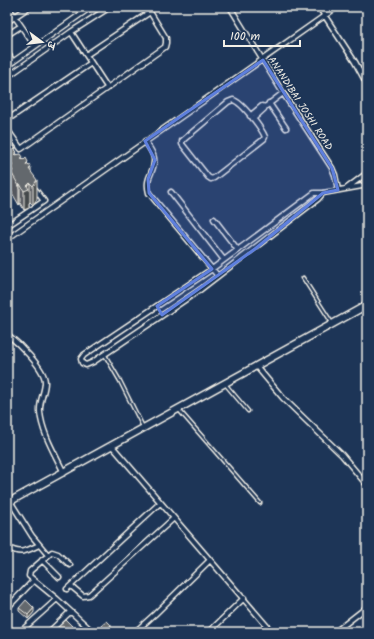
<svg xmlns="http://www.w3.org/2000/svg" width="374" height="639" viewBox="0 0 374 639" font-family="Kalam,'Playpen Sans Deva',sans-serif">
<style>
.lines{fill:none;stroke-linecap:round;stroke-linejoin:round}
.lane-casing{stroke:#f4f1e8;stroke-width:5}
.street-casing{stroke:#f4f1e8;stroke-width:7}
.secondary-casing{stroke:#f4f1e8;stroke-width:9}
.lane{stroke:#1d3557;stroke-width:2}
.street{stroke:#1d3557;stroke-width:4}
.secondary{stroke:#1d3557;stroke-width:6}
.wall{fill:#55595e;stroke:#f4f1e8}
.shaded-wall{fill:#45484c;stroke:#f4f1e8}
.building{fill:#63676d;stroke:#f4f1e8}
.marked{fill:#5e7fdd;fill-opacity:0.2;stroke:#5e7fdd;stroke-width:3;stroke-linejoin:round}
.labels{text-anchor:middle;stroke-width:3;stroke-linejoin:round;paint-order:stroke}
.street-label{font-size:10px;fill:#f4f1e8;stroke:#1d3557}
</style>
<rect width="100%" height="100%" fill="#1d3557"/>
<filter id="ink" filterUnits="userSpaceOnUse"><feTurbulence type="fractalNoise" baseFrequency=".025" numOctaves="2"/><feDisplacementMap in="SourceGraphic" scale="8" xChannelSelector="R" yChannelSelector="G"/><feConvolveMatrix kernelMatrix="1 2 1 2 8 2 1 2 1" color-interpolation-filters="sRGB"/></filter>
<g filter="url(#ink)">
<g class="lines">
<defs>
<path id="lane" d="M303 278 332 323
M105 355 120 381 143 427
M226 385 248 411
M179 410 260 503"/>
<path id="street" d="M8 7 35 46
M230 7 283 93 332 168 335 175 338 190
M319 7 355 62 367 84
M7 22 29 7
M71 32 107 87
M7 35 21 26
M7 52 13 62
M86 55 150 12
M7 66 91 7
M7 77 71 32 110 7
M233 100C242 102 262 129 265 137L264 139 214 178 211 179 208 177 182 144V141L228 102Z
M269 103 286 128
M250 116 262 106 265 107
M253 119 264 109 265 107 283 93
M7 120 91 63
M7 129 21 149 165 47 166 43V38L147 7
M145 141C148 146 153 152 154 158 156 172 144 176 149 193L218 276
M347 188 367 173
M171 192 224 260
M323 193 318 199 201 289 93 362 86 365 82 363 81 359 84 355 212 269 314 193H323L362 186 367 183
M214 219 238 250
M7 226 44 201 35 189
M7 239 337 7
M7 334C17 342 45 368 45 382 45 392 39 401 40 412 42 433 55 454 64 473
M257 367 283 398 342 455 367 485
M112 446 272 632
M10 501 32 536 48 555
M7 547C21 555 26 551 39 545
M42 560 59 577
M70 565 58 554 52 552 30 571 29 576 57 599 93 632
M71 586 83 596 89 595 174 518
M67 589 160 503
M7 608 33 581
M20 632 57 599
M49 632 70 612
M135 632 155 614 210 560
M209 632 244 598
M335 632 367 607"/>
<path id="secondary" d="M7 503 367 305"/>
</defs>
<!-- lane casing -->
<use href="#lane" class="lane-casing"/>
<!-- street casing -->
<use href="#street" class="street-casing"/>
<!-- secondary casing -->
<use href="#secondary" class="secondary-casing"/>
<!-- lane -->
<use href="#lane" class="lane"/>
<!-- street -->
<use href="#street" class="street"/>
<!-- secondary -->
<use href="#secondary" class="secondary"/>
</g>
<!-- wall -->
<path class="wall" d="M10 140 16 151 17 155 23 159 28 164 31 172 37 199 33 205 30 202 29 203V208L24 210 20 203 19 205 11 191 10 180 9 179 7 180Z
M19 608 34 612 28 619 19 611Z
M101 626 111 629 108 632H104L101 630Z"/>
<!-- shaded-wall -->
<path class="shaded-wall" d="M9 160V179L7 180V161Z
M31 168V184L30 183V202L29 203V208L24 210V191L29 169Z
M37 180V199L33 205V186Z
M20 184V203L19 205V186Z
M10 576V580L7 582V579Z
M34 608V612L28 619V615Z
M111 625V629L108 632H106V630Z
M72 626V631L71 632H65Z"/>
<!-- building -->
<path class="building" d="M7 133 8 134H9L10 137 8 139V140L12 139 14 144 11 145 12 147 14 146 16 149H14L17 152 14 154 15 155 21 154 23 157 21 158 22 160 23 159 24 160 26 158 28 162 26 164 27 166 29 164 31 168 29 169 37 180 33 186 30 183 27 186 29 189 24 191 20 184 19 186 11 172 13 171 10 167 13 165 9 160 7 161Z
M7 574 10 576 7 579Z
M26 600 34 608 28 615 19 608Z
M66 620 72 626 65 632H57L55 630Z
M107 621 111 625 106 630 101 626Z
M152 628 155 632H149L148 631Z"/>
</g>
<!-- marked area -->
<path class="marked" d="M263 60 332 168 338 190 323 193 255 249 162 315 157 306 212 269 149 193 148 179 155 160 145 141Z"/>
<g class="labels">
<!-- street labels -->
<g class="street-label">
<text transform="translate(301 103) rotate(57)" y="4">ANANDIBAI JOSHI ROAD</text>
</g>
</g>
<!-- margin -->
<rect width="374" height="639" fill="none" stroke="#1d3557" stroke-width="24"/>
<rect x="12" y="12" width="350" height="615" fill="none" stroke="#f4f1e8" stroke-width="1.5" filter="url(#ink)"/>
<!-- north arrow -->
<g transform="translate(42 42) rotate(105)" stroke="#1d3557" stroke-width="3" paint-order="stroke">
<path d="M0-3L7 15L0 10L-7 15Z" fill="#f4f1e8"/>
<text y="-6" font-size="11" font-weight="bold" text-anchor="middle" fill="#f4f1e8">उ</text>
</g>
<!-- scale -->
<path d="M224 40v6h76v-6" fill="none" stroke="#f4f1e8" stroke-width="2"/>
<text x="230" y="40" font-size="12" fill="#f4f1e8" stroke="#1d3557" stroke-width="3" paint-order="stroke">100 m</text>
</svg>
